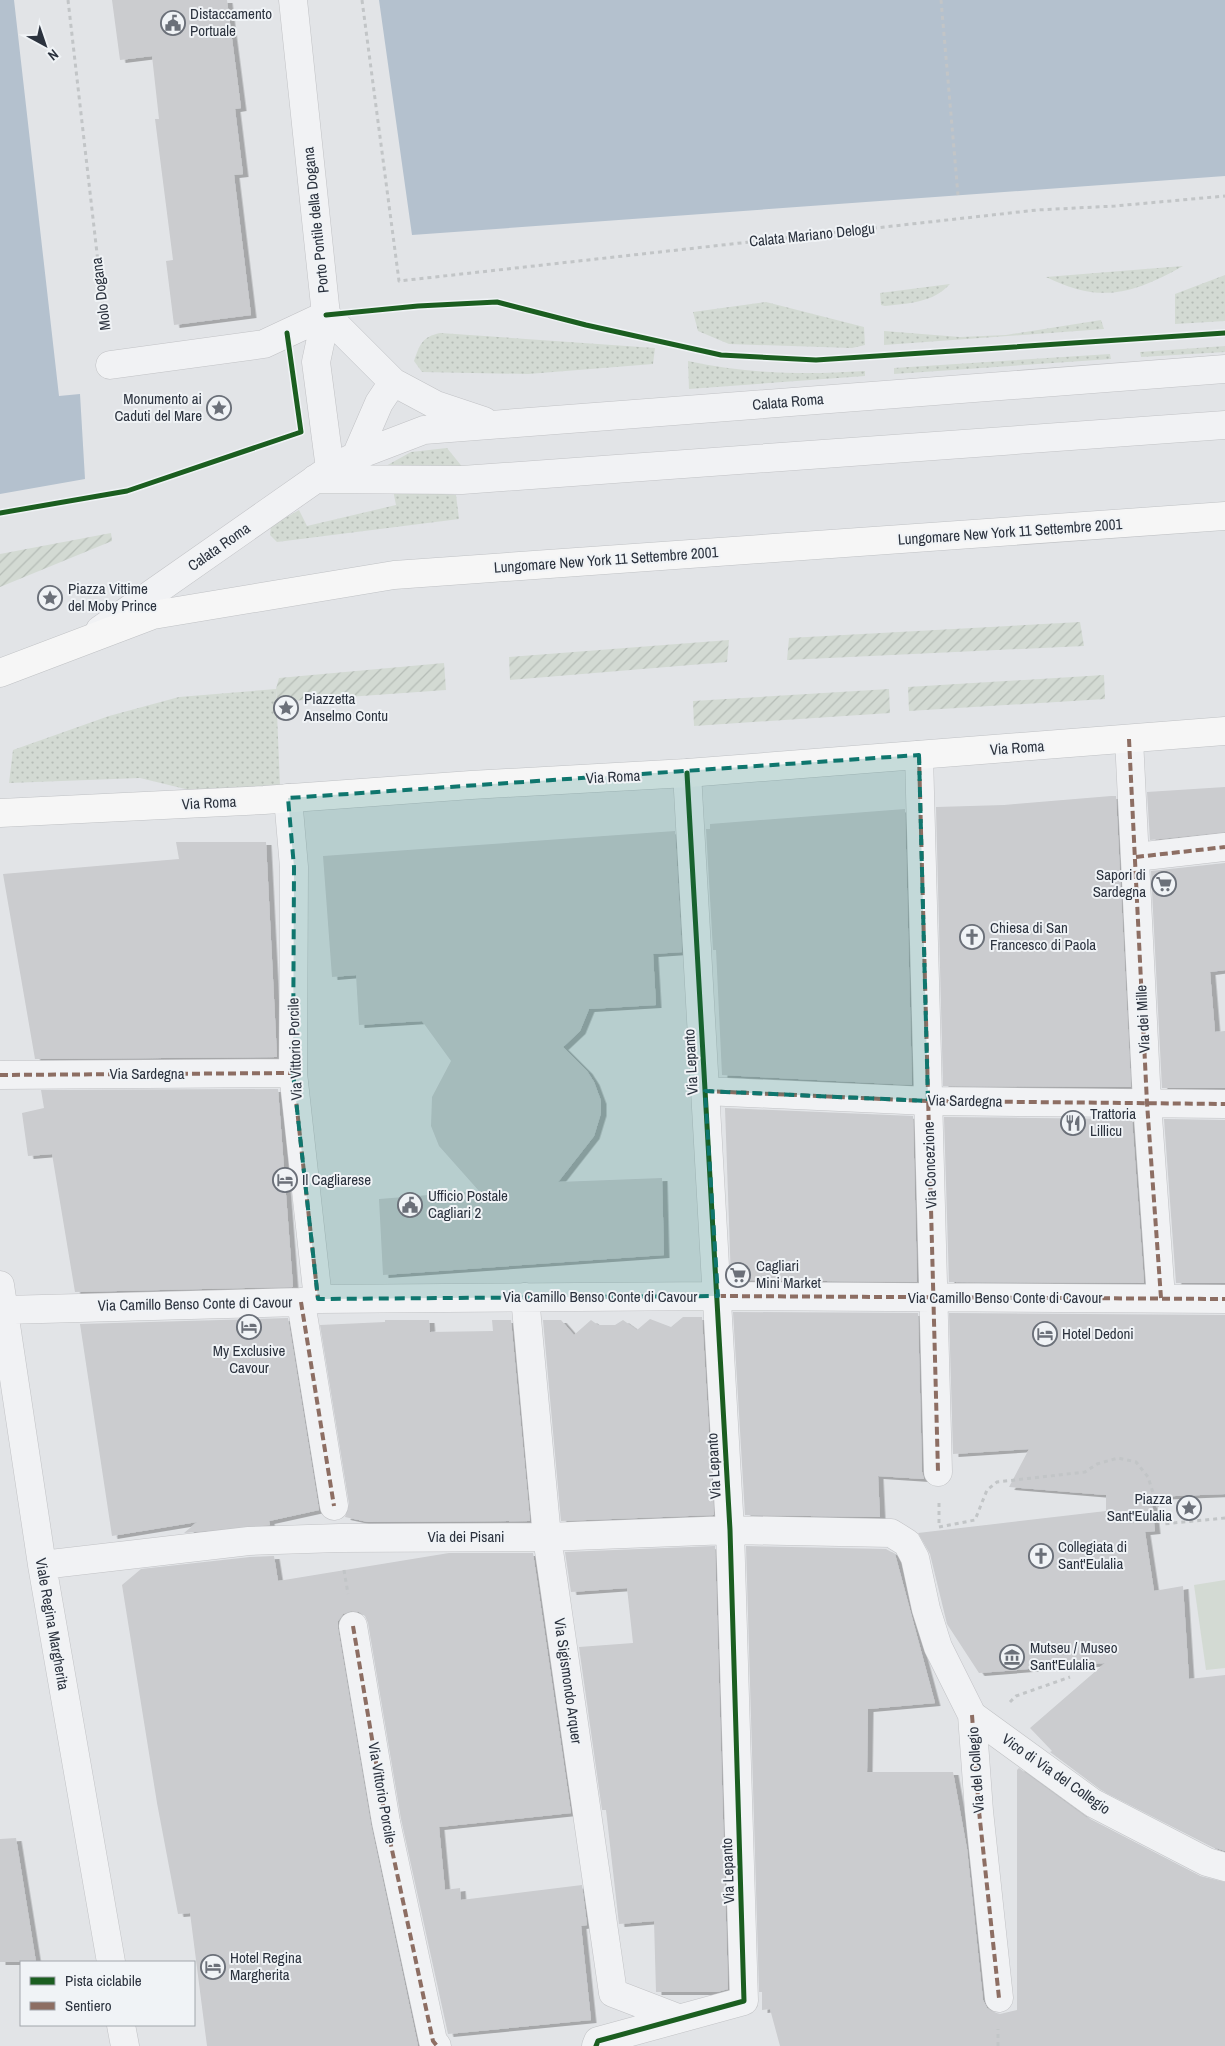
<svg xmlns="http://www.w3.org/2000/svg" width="1225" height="2046" viewBox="0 0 1225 2046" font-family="'Archivo Narrow',sans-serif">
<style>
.grass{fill:url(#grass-dots)}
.garden{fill:url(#garden-furrows)}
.pitch{fill:#d3dad3}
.water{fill:#b4c1ce}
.building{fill:#cbcccf;filter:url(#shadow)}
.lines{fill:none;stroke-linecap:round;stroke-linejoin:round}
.minor-casing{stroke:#c1c2c5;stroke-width:29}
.major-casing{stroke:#bfc1c4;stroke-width:29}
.path{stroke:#c2c5c7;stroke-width:3;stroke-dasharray:4 4;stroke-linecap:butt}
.minor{stroke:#f1f2f4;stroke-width:28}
.major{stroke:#f6f6f6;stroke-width:28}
.quiet{stroke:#8d6e63;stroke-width:4;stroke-dasharray:8 4;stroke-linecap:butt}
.cycleway-casing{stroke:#f0f3f6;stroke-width:8}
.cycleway{stroke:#1b5e20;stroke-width:5}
.marked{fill:#0f766e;fill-opacity:0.2;stroke:#0f766e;stroke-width:4;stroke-dasharray:10 6;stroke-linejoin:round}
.labels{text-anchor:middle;stroke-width:4;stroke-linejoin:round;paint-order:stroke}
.poi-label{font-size:15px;fill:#2b323e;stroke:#f0f3f6;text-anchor:start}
.street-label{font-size:15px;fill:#2b323e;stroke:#f0f3f6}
</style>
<defs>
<pattern id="grass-dots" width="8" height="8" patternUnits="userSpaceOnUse" patternTransform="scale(1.25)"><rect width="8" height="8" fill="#d3dad3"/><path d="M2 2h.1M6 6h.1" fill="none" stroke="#b5bcb6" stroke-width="1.8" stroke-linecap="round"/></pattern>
<pattern id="garden-furrows" width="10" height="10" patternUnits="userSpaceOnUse" patternTransform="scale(1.25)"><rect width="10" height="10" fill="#d3dad3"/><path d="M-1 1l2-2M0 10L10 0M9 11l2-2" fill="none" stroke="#b5bcb6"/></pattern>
<filter id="shadow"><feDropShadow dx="5.5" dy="3" stdDeviation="0" flood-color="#0004"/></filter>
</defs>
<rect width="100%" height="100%" fill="#e2e4e7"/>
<!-- grass -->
<path class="grass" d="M1183 266C1133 294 1100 304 1046 277Z
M1225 275V321L1175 324V294Z
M950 284C933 303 909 303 885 306L881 305 880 293Z
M766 302 864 327 865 345 852 348 729 344 698 331 693 312Z
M1101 320 1104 329 884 345V331L960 337 1006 335Z
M440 333 455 334 655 348 653 364 528 374 422 372 414 361C420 344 422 337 440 333Z
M1225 346V352L1141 357 1140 352Z
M1110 354 1111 359 894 374V368Z
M688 361C746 374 806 375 865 371V376L689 389Z
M447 448 464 469 384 467 411 452Z
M393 490 456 495 459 519 277 542 270 535 271 526 299 510 307 526 396 505Z
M276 689 280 786 206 794 140 778 9 783 13 750 109 716 179 697Z"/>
<!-- garden -->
<path class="garden" d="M111 533 112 541 0 587V554Z
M1080 622 1084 646 787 660 789 638Z
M729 640 727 662 510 680 509 657Z
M444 663 446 690 277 702 276 689 279 678Z
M1104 675 1105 699 909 711 908 687Z
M889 689 890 713 694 726 693 701Z"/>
<!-- pitch -->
<path class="pitch" d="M1225 1580V1668L1206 1670 1194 1585Z"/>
<!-- water -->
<path class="water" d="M0 0H14L59 396 80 394 85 479 0 494Z
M379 0H1225V176L412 235Z"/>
<!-- building -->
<path class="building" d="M112 0H227L241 108 235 109 243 174 234 175 251 315 174 325 166 261 173 260 155 119H159L152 56 120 60Z
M1225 787V832L1150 840 1147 792Z
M1111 796H1116L1131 1087 943 1086 936 807 1004 805Z
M905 809 912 1085 722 1075 716 950H713L706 829H710V824Z
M675 831 682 952 653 954 656 1005 589 1009 580 1031 563 1047 587 1071 594 1082 601 1101V1113L594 1136 558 1182 662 1178 664 1255 383 1275 379 1199 479 1191 439 1146 431 1126 432 1097 451 1061 422 1021 359 1025 356 975 332 977 323 856Z
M176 842H266L277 1057 35 1059 3 874 179 859Z
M1225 863V970L1210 972 1215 1032 1225 1031V1088H1162L1151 871Z
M278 1089 293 1287 75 1292 52 1154 28 1156 22 1113 44 1108 41 1090Z
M725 1108 913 1116 917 1282 731 1280Z
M944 1117 1132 1119 1144 1283 949 1282Z
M1164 1119 1225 1120V1283H1176Z
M733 1312 918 1313 922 1472 924 1479 878 1476 880 1517 745 1515Z
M949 1313 1225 1315V1494L1151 1497 1155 1531 1145 1532 1154 1591 1183 1586 1189 1679 1225 1675V1851L1213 1847 1101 1790 1050 1752 1052 1751 1030 1728 1105 1663 979 1673 947 1624 930 1554 918 1533 1106 1511V1495L1009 1487 1029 1449 953 1454Z
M683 1317H702L714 1515 561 1521 543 1320H561L574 1335 591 1320 598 1325H615L623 1320 637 1330 650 1319 671 1327Z
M288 1318 319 1510 269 1521 270 1525 184 1533 197 1522 112 1536 80 1324Z
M385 1320H429L430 1332 493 1331 492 1320H511L530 1521 368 1522 345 1517 349 1504 320 1325 385 1322Z
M715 1546 728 1989 717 1992H656L654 1921 619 1924 606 1810H602L579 1647 633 1643 627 1588 571 1592 565 1552Z
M746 1546 886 1549 895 1554 935 1703 868 1709 867 1772H953L967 1849 983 2000 987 2008 993 2012 1000 2014 1017 2010V1770L1019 1768 1086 1817 1200 1876 1225 1882V2046H780L770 2009 762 2010V1992H759Z
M449 1553H533L571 1813 439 1827 445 1890 460 1888 461 1900 582 1885 587 1925 581 1926 591 2020 448 2034 401 1819 368 1623 365 1616 359 1612 351 1611 343 1614 338 1621V1629L371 1825 418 2046H207L190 1913 178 1914 157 1803 122 1585 141 1569 250 1557 274 1556 278 1581Z
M16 1838 36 1962H0V1839Z"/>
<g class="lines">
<defs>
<path id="minor" d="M293 0 326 315 316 362 330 469
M326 315 393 382 436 405 484 421
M110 365 264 344 326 315
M356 456 379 403 393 382
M315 479 462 480 1225 425
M100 630 330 469 356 456 424 430 1225 369
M1129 739 1147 1103 1161 1298
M919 755 938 1472
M288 798 294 867 293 1073 318 1299
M1136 857 1225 847
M0 1075 293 1073
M705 1091 928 1101 1225 1104
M0 1285 42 1565 111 1962
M525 1297 547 1537 613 1993 678 2018
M301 1302 334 1506
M5 1310 301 1302 318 1299 718 1296 1225 1299
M42 1565 249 1541 339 1538 547 1537 730 1530 891 1533 907 1543 915 1558 926 1609 938 1647 972 1715 979 1811 999 1998
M353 1626 386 1822 433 2041 437 2046
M972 1715 1093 1803 1207 1862 1225 1867
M121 2025 125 2046
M596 2046 598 2041 744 2001 730 1530 687 773"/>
<path id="major" d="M0 673 153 615 394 575 1225 516
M0 813 264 800 471 785 687 773 1225 731"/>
</defs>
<!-- minor casing -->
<use href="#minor" class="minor-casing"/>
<!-- major casing -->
<use href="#major" class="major-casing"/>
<!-- path -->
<path class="path" d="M68 0 106 332
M362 0 399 281 1037 210 1115 206 1225 196
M941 0 958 195
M939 1503V1526
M939 1527 975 1520 987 1490 997 1482 1085 1472 1097 1464 1118 1458 1136 1462 1148 1477 1163 1524 1225 1518
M344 1570 348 1594
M1010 1702 1016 1696 1070 1677
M998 2046V2029"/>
<!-- minor -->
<use href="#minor" class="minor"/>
<!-- major -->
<use href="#major" class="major"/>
<!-- quiet -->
<path class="quiet" d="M1129 739 1147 1103 1161 1298
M919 755 938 1472
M1136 857 1225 847
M0 1075 293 1073 318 1299
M705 1091 928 1101 1225 1104
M718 1296 1225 1299
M301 1302 334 1506
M353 1626 386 1822 433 2041 437 2046
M972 1715 979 1811 999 1998"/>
<defs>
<path id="cycleway" d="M326 315 418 306 497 302 586 325 721 355 816 360 1225 333
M0 513 127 491 301 432 287 333
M596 2046 598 2041 744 2001 730 1530 687 773"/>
</defs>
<!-- cycleway casing -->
<use href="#cycleway" class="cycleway-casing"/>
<!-- cycleway -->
<use href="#cycleway" class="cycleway"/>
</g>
<!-- marked area -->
<path class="marked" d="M919 755 928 1101 705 1091 718 1296 318 1299 293 1073 294 867 288 798Z"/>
<!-- icons -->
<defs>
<symbol id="civic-ring" viewBox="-11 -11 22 22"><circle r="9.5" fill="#f0f3f6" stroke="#6b7079" stroke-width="1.5"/><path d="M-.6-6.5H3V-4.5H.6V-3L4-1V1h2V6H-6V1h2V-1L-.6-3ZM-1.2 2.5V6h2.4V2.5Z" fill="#6b7079"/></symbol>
<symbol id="sight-ring" viewBox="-11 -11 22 22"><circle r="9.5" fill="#f0f3f6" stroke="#6b7079" stroke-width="1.5"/><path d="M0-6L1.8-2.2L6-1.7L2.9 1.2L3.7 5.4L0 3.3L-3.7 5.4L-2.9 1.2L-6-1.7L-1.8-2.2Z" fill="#6b7079"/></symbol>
<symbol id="supermarket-ring" viewBox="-11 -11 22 22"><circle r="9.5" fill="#f0f3f6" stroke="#6b7079" stroke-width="1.5"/><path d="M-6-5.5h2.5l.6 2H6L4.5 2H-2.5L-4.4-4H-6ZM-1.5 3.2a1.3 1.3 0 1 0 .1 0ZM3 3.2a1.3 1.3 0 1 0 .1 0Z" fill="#6b7079"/></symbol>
<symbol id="church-ring" viewBox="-11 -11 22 22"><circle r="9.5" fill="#f0f3f6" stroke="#6b7079" stroke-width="1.5"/><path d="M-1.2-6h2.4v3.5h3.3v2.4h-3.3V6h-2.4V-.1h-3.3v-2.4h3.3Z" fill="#6b7079"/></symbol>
<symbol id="restaurant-ring" viewBox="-11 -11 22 22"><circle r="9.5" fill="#f0f3f6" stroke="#6b7079" stroke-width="1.5"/><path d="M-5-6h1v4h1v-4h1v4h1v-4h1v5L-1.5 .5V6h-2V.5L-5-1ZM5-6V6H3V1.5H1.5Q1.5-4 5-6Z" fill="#6b7079"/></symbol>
<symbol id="hotel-ring" viewBox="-11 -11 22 22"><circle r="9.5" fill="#f0f3f6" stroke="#6b7079" stroke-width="1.5"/><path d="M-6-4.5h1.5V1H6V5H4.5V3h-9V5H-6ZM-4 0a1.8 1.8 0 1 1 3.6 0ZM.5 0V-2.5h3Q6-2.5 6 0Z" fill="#6b7079"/></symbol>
<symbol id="museum-ring" viewBox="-11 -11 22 22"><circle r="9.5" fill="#f0f3f6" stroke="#6b7079" stroke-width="1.5"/><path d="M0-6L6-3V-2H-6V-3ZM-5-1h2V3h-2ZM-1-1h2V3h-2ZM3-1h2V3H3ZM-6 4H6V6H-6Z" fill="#6b7079"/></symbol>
</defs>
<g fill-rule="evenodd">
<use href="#civic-ring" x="159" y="9" width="28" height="28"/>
<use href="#sight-ring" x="205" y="394" width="28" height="28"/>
<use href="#sight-ring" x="36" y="584" width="28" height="28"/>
<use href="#sight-ring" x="272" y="694" width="28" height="28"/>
<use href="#supermarket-ring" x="1150" y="870" width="28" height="28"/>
<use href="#church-ring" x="958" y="923" width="28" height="28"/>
<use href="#restaurant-ring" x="1059" y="1109" width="28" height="28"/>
<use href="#hotel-ring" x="271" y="1166" width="28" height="28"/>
<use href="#civic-ring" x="396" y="1191" width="28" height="28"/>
<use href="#supermarket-ring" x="724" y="1261" width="28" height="28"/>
<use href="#hotel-ring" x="235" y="1313" width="28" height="28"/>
<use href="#hotel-ring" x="1031" y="1320" width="28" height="28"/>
<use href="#sight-ring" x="1175" y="1494" width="28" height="28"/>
<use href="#church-ring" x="1027" y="1542" width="28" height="28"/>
<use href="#museum-ring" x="998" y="1643" width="28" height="28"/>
<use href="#hotel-ring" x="199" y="1953" width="28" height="28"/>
</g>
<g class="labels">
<!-- poi labels -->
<g class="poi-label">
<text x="190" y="19">Distaccamento<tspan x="190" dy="17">Portuale</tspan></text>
<text x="202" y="404" text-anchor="end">Monumento ai<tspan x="202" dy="17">Caduti del Mare</tspan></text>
<text x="68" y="594">Piazza Vittime<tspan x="68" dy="17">del Moby Prince</tspan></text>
<text x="304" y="704">Piazzetta<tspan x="304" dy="17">Anselmo Contu</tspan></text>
<text x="1146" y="880" text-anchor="end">Sapori di<tspan x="1146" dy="17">Sardegna</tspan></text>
<text x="990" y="933">Chiesa di San<tspan x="990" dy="17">Francesco di Paola</tspan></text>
<text x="1090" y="1119">Trattoria<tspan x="1090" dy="17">Lillicu</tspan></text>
<text x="302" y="1185">Il Cagliarese</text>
<text x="428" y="1201">Ufficio Postale<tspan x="428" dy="17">Cagliari 2</tspan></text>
<text x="756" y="1271">Cagliari<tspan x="756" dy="17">Mini Market</tspan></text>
<text x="1062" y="1339">Hotel Dedoni</text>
<text x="249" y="1356" text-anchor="middle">My Exclusive<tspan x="249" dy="17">Cavour</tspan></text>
<text x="1172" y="1504" text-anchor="end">Piazza<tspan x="1172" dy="17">Sant'Eulalia</tspan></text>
<text x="1058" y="1552">Collegiata di<tspan x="1058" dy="17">Sant'Eulalia</tspan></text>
<text x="1030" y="1653">Mutseu / Museo<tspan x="1030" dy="17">Sant'Eulalia</tspan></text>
<text x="230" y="1963">Hotel Regina<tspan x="230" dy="17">Margherita</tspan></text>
</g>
<!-- street labels -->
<g class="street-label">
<text transform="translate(316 220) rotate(-96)" y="5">Porto Pontile della Dogana</text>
<text transform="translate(812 235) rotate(-6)" y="5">Calata Mariano Delogu</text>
<text transform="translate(101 294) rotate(-97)" y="5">Molo Dogana</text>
<text transform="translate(788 402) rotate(-5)" y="5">Calata Roma</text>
<text transform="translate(1010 532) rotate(-4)" y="5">Lungomare New York 11 Settembre 2001</text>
<text transform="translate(219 547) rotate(-35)" y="5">Calata Roma</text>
<text transform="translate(606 560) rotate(-4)" y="5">Lungomare New York 11 Settembre 2001</text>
<text transform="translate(1017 748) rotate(-4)" y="5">Via Roma</text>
<text transform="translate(613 777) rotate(-3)" y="5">Via Roma</text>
<text transform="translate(209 803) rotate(-3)" y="5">Via Roma</text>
<text transform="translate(1143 1019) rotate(-93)" y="5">Via dei Mille</text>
<text transform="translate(295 1049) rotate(-92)" y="5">Via Vittorio Porcile</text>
<text transform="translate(691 1062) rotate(-93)" y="5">Via Lepanto</text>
<text x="147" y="1079">Via Sardegna</text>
<text transform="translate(965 1101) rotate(1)" y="5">Via Sardegna</text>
<text transform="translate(930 1165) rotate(-92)" y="5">Via Concezione</text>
<text x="600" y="1302">Via Camillo Benso Conte di Cavour</text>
<text x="1005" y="1303">Via Camillo Benso Conte di Cavour</text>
<text transform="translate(195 1304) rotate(-1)" y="5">Via Camillo Benso Conte di Cavour</text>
<text transform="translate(714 1466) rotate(-93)" y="5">Via Lepanto</text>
<text x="466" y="1542">Via dei Pisani</text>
<text transform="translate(52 1624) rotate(80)" y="5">Viale Regina Margherita</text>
<text transform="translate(568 1681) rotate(82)" y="5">Via Sigismondo Arquer</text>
<text transform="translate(976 1770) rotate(-94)" y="5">Via del Collegio</text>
<text transform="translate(1056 1774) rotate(35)" y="5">Vico di Via del Collegio</text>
<text transform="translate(382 1793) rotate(80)" y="5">Via Vittorio Porcile</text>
<text transform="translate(728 1871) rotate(-92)" y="5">Via Lepanto</text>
</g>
</g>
<!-- legend -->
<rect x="20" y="1961" width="175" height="65" fill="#f0f3f6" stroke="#a1a6ac"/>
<rect x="30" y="1977" width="25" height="8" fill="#1b5e20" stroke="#a1a6ac"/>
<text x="65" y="1986" font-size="15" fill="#2b323e">Pista ciclabile</text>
<rect x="30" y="2002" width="25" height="8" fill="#8d6e63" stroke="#a1a6ac"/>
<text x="65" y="2011" font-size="15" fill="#2b323e">Sentiero</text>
<!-- north arrow -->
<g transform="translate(45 45) rotate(140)" stroke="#f0f3f6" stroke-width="4" paint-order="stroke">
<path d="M0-4L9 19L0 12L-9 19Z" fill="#2b323e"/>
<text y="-8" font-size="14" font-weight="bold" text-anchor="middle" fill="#2b323e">N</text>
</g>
</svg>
